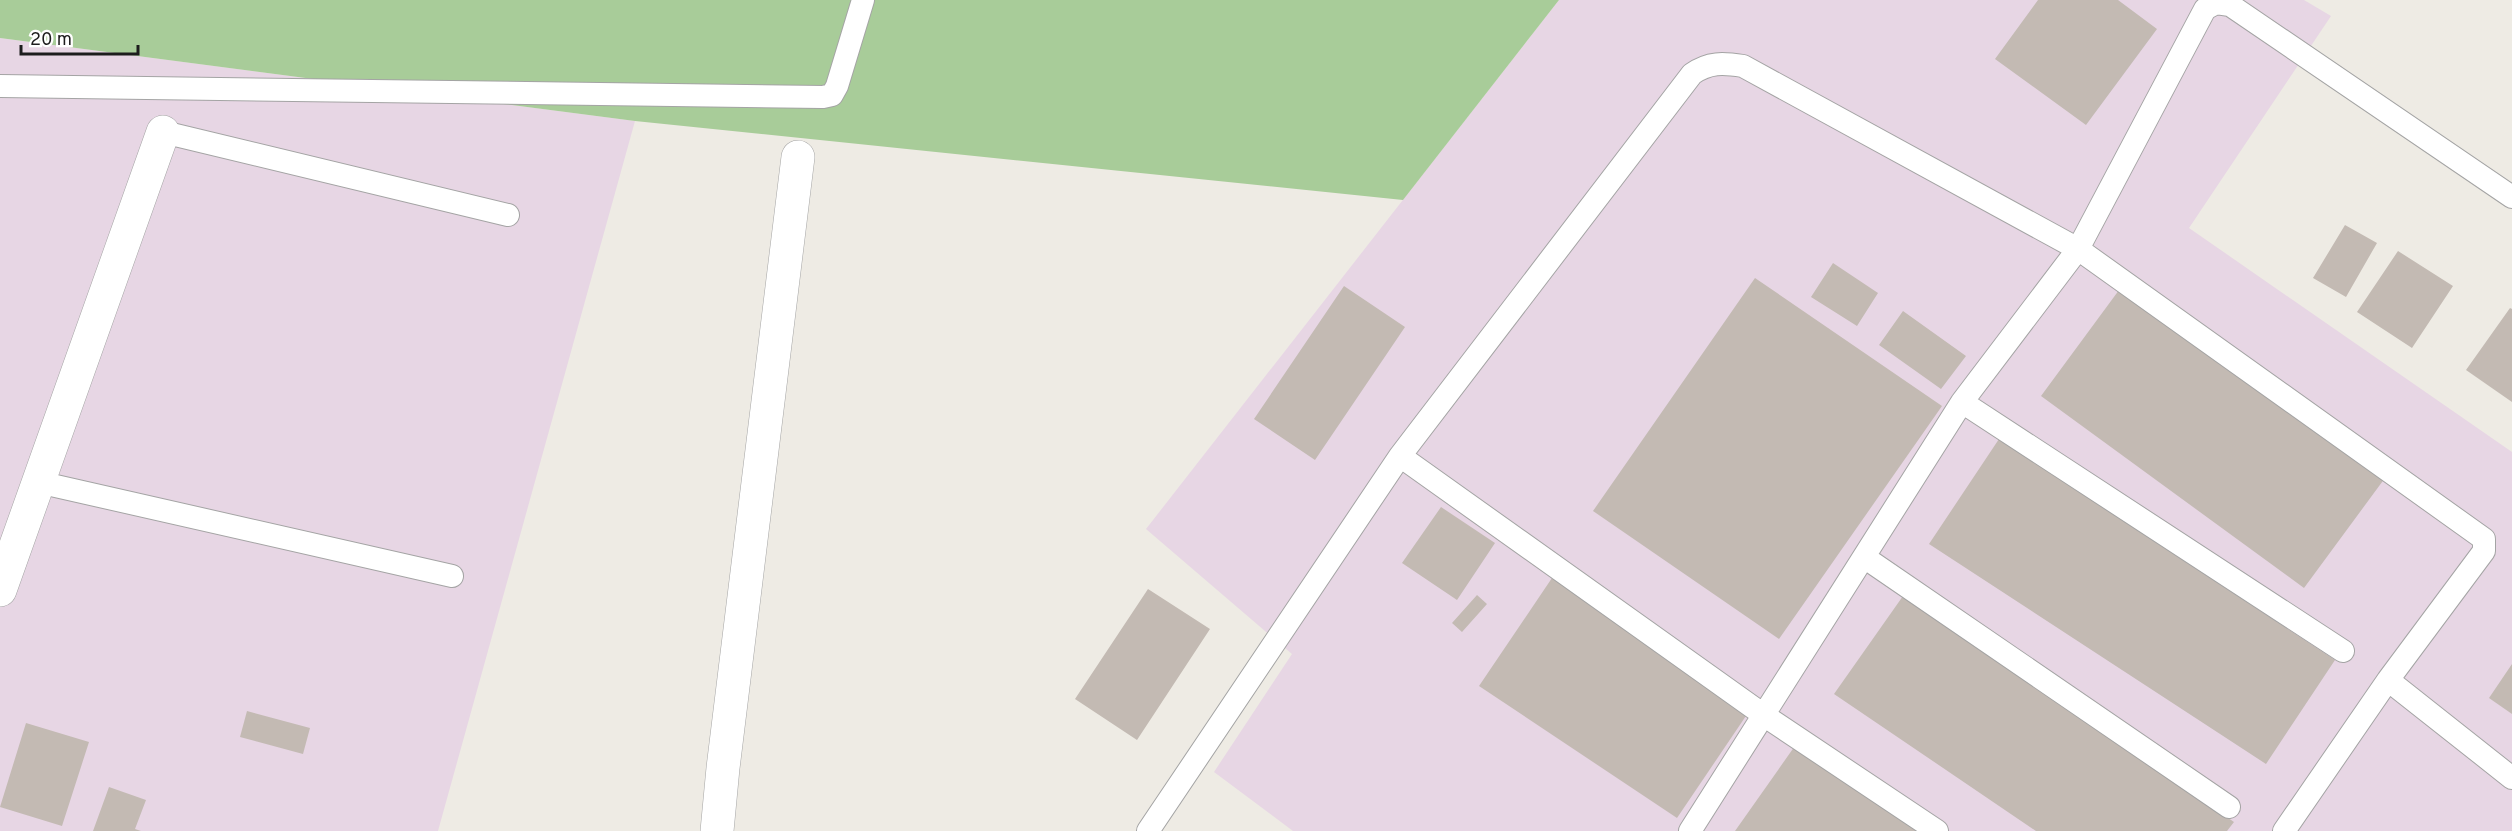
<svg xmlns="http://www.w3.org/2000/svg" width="2512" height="831" viewBox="0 0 2512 831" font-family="Overpass,sans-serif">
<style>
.industrial{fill:#e7d6e4}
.forest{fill:#a8cc99}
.building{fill:#c3bab3}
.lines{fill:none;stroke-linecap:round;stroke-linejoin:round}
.service-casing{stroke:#a4a4a4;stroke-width:24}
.minor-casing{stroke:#a4a4a4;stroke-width:34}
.service{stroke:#fff;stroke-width:22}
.minor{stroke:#fff;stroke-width:33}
</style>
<rect width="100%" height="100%" fill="#eeebe4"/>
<!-- industrial -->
<path class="industrial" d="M1559 0H2304L2331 16 2189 228 2512 452V831H1293L1214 772 1292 654 1146 529Z
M0 38 635 121 438 831H0Z"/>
<!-- forest -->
<path class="forest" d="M0 0H1559L1403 200 635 121 0 38Z"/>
<!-- building -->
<path class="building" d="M2038 0H2118L2157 29 2086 125 1995 59Z
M2345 225 2377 243 2346 297 2313 278Z
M2398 251 2453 286 2412 348 2357 312Z
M1833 263 1878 293 1857 326 1811 297Z
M1755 278 1942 406 1779 639 1593 511Z
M1344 286 1405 327 1315 460 1254 419Z
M2122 286 2385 478 2304 588 2041 396Z
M2510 308 2512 309V402L2466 370Z
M1903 311 1966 356 1941 389 1879 345Z
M1999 439 2335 660 2266 764 1929 544Z
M1441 507 1495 543 1457 600 1402 563Z
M1554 575 1752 707 1677 818 1479 686Z
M1148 589 1210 629 1137 740 1075 699Z
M1477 595 1487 604 1462 632 1452 623Z
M1903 596 2234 822 2227 831H2036L1834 694Z
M2512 664V714L2489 698Z
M247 711 310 728 303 754 240 737Z
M26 723 89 742 62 826 0 807Z
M1797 743 1924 831H1735Z
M109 787 146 800 135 829 141 831H93Z"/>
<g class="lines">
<defs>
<path id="service" d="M0 86 823 97 832 95 837 86 863 0
M163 132 508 215
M1962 402 2343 651
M1400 456 1765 716 1937 831
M38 482 452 576
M1864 557 2229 807
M2388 680 2512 778
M1148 831 1400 456 1692 74C1709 62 1723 63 1743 66L2078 249 2484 539V551L2388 680 2284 831
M1690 831 1962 402 2078 249 2205 9 2216 3 2230 5 2512 197"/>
<path id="minor" d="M0 590 163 132
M717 831 723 768 798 157"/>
</defs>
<!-- service casing -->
<use href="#service" class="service-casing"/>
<!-- minor casing -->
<use href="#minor" class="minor-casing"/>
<!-- service -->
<use href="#service" class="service"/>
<!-- minor -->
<use href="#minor" class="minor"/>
</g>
<!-- scale -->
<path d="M21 45v9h117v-9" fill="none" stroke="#1d1d1d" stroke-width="3"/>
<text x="30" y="45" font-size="18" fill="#1d1d1d" stroke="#ffffff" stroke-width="4.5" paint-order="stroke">20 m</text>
</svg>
